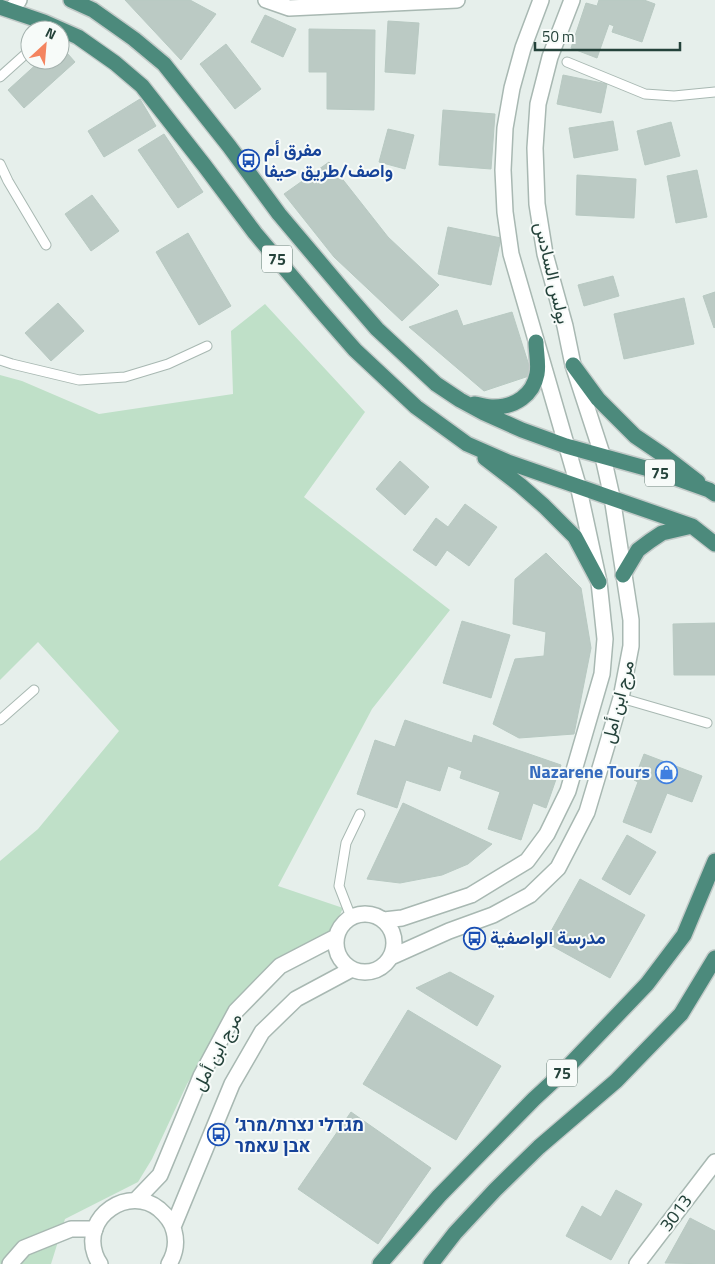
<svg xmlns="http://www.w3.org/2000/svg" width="715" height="1264" viewBox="0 0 715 1264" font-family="'Titillium Web',Vazirmatn,Heebo,sans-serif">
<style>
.green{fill:#bfe0c8}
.building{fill:#bbcac4;stroke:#b8c9c2}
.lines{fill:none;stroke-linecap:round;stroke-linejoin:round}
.service-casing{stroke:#a8b8b2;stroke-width:11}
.minor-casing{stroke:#a8b8b2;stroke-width:18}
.tertiary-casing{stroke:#a8b8b2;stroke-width:18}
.trunk-casing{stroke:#c2cac8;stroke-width:18}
.service{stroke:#fff;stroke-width:9}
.minor{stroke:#fff;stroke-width:15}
.tertiary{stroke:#fff;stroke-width:15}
.trunk{stroke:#4c8a7c;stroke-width:15}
.labels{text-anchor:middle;stroke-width:4;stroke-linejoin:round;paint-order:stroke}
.shield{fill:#f7fbf9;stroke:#637a73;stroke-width:1}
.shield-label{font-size:16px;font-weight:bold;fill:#24423a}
.transit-label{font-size:18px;font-weight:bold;fill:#164399;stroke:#f7fbf9;text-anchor:start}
.street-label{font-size:18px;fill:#24423a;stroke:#f7fbf9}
.shop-label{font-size:18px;font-weight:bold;fill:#366cbe;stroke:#f7fbf9;text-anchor:end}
</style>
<rect width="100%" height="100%" fill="#e6efeb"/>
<!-- green -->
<path class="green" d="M265 304 365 412 304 497 450 610 372 709 278 886 343 908 330 937 269 969 241 995 187 1084 152 1159 138 1182 65 1219 51 1264H0V861L38 829 119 731 38 642 0 680V375L22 381 99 414 233 394 231 331Z"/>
<!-- building -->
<path class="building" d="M125 0H190L216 14 181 60Z
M599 0H644L655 4 642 42 612 32 614 26 609 24 597 58 571 48 586 3 597 6Z
M265 15 296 29 283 57 251 42Z
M388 21 419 23 415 74 385 72Z
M309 29 375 30 374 110 327 109V72H309Z
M226 44 261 89 235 109 200 64Z
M60 45 75 62 24 108 8 90 41 60H60Z
M563 75 607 84 601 113 557 104Z
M140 99 156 126 104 157 88 131Z
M443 110 495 114 491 169 439 165Z
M613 121 618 150 574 158 569 128Z
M671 122 680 156 645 165 637 131Z
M388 129 414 135 405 169 379 162Z
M164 134 203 192 178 208 138 150Z
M329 162 388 237 439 285 402 321 334 257 284 194Z
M697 170 707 217 676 223 667 176Z
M577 175 636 179 634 218 576 215Z
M92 195 119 231 91 251 65 214Z
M448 227 501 238 491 285 438 274Z
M188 233 231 306 199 325 156 252Z
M613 276 619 296 584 306 578 285Z
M715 292V327L714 328 703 296Z
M684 298 694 344 624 359 614 314Z
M58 303 84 331 51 361 25 333Z
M457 310 463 326 512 312 532 375 484 391 409 327Z
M400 461 429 487 405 515 376 489Z
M465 504 497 527 469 566 447 550 436 566 413 550 436 518 448 527Z
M546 553 581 588 591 648 574 734 519 738 493 724 515 659 544 656 546 632 513 624 515 579Z
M462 621 510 635 491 698 443 683Z
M715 623V675H674L673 624Z
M405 720 472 743 474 735 561 765 546 808 533 803 521 840 488 829 500 792 460 778 462 771 448 766 440 791 406 780 397 808 357 794 375 740 395 747Z
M644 754 702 776 692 802 667 793 651 833 623 822 638 782 634 780Z
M403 803 492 844 468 864 442 875 400 883 367 879Z
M627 835 656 852 630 895 602 879Z
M580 879 645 915 610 978 545 942Z
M450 972 494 996 477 1026 416 988Z
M408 1010 501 1066 456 1140 363 1084Z
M351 1112 431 1168 378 1244 298 1189Z
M616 1190 642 1204 611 1260 566 1236 582 1206 601 1217Z
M690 1218 715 1231V1264L665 1263Z"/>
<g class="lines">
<defs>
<path id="service" d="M567 62 645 94 674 96 715 92
M0 77 30 50
M0 164 8 181 46 245
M0 360 12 364 79 380 125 377 168 364 207 346
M621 698 707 723
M0 720 34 690
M351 917 339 886 346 843 360 814"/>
<path id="minor" d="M266 0 289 8 457 0
M11 10 19 0
M10 1264 24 1248 71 1229H95
M637 1264 715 1162"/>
<path id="tertiary" d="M336 943a29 29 0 1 1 58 0a29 29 0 1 1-58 0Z
M384 920 402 918 471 895 527 861 547 834 568 791 602 674 605 639 599 582 578 485 511 254 505 212 503 170 505 128 512 88 523 48 541 0
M391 957 449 931 493 915 530 895 558 868 587 812 621 698 631 646V620L612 497 603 457 573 365 565 326 545 254 537 204 535 148 538 104 550 57 572 0
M136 1200 160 1175 201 1076 236 1011 280 966 336 937
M173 1227 232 1084 262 1032 296 999 352 969
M100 1264C98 1261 96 1257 95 1254 82 1216 129 1185 159 1209 166 1215 172 1222 174 1231 177 1242 175 1254 169 1264"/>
<path id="trunk" d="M71 0 93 10 134 39 164 64 229 146 279 214 344 291 377 329 436 384 460 400 484 413 522 430 566 446 656 471 709 490 715 494
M0 7 44 22 78 37 115 63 142 86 204 165 255 233 320 310 355 350 416 407 467 444 508 462 692 526 715 544
M573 365 598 399 635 436 663 455 698 482
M474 404C481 405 487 407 494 407 515 407 533 395 537 374 539 364 536 352 536 342
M485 458 520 485 544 506 575 537 599 582
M623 575 638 550 650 541 662 533 692 526
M380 1264 439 1196 534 1099 560 1075 647 984 684 935 715 861
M431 1264 455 1233 495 1190 539 1147 616 1081 681 1014 715 958"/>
</defs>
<!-- service casing -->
<use href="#service" class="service-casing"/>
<!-- minor casing -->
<use href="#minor" class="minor-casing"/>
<!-- tertiary casing -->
<use href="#tertiary" class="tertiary-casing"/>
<!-- trunk casing -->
<use href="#trunk" class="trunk-casing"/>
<!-- service -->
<use href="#service" class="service"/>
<!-- minor -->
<use href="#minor" class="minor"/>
<!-- tertiary -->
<use href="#tertiary" class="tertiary"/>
<!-- trunk -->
<use href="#trunk" class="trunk"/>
</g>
<!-- icons -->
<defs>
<symbol id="bus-ring" viewBox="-11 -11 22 22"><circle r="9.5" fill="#f7fbf9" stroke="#1a4fb4" stroke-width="1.5"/><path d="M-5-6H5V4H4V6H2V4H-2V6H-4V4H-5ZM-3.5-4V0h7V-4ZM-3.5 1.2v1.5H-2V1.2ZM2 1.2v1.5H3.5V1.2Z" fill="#1a4fb4"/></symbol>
<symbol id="shop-ring" viewBox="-11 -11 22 22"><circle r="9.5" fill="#f7fbf9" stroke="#3f7fe0" stroke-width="1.5"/><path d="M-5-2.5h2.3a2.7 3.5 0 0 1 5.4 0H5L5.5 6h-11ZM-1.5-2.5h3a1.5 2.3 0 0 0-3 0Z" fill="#3f7fe0"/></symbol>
</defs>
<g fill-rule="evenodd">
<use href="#bus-ring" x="236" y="148" width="25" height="25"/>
<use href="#shop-ring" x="654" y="760" width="25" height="25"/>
<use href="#bus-ring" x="462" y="926" width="25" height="25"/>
<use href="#bus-ring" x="206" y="1122" width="25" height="25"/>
</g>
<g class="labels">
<!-- shield labels -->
<g class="shield">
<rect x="262" y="245.5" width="30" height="27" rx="4"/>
<rect x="645" y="459.5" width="30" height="27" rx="4"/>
<rect x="547" y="1059.5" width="30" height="27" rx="4"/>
</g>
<g class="shield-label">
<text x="277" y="265">75</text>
<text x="660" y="479">75</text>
<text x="562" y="1079">75</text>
</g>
<!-- transit labels -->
<g class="transit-label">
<text x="264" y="156">مفرق أم<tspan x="264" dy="21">واصف/طريق حيفا</tspan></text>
<text x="490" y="944">مدرسة الواصفية</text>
<text x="235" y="1131">מגדלי נצרת/מרג׳<tspan x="235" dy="21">אבן עאמר</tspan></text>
</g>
<!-- street labels -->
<g class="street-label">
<text transform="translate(552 273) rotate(77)" y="6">بولس السادس</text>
<text transform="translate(618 702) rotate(-76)" y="6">مرج ابن أمل</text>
<text transform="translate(217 1052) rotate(-62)" y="6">مرج ابن أمل</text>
<text transform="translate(676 1213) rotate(-53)" y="6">3013</text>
</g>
<!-- shop labels -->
<g class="shop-label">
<text x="650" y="778">Nazarene Tours</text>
</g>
</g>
<!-- north arrow -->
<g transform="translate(45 45) rotate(26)"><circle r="24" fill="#f7fbf9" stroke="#a3b1ad"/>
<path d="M0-4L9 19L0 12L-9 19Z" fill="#f4845f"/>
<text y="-8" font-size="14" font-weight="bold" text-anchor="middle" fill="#24423a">N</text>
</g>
<!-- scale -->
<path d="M535 42v8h145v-8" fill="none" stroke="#24423a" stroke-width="2.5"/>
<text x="542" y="42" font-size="15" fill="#24423a" stroke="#f7fbf9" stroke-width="4" paint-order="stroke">50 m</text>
</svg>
